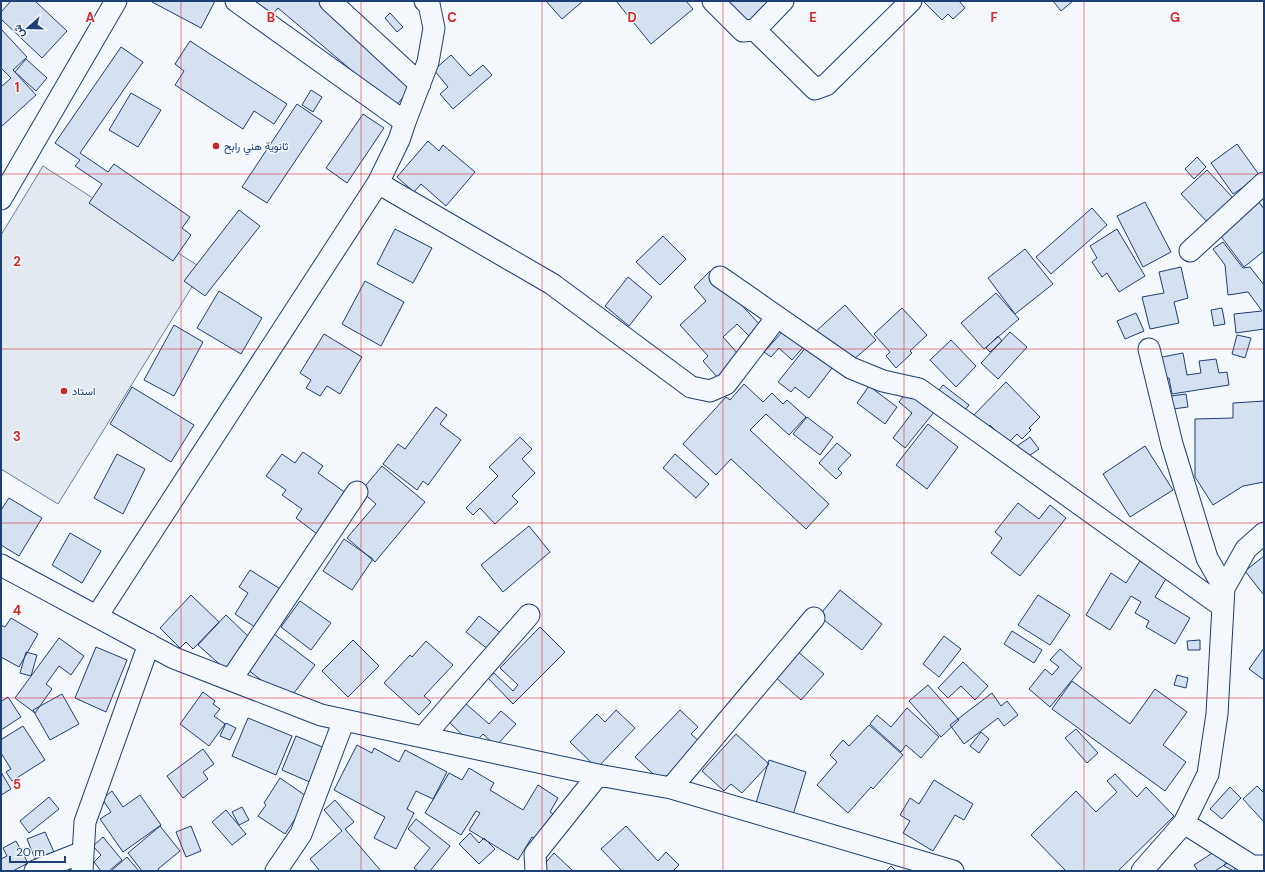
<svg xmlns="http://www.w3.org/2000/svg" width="1265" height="872" viewBox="0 0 1265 872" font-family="'DM Sans',Vazirmatn,sans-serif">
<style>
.green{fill:#e3e9f0;stroke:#687fa3}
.building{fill:#d5e0f0;stroke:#1d3f73}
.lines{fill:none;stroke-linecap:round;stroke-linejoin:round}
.minor-casing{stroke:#1d3f73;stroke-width:23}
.minor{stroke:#f4f7fb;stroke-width:21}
.grid{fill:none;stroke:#d62828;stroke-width:1;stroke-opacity:0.55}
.poi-dot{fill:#c62828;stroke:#f4f7fb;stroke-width:1.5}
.labels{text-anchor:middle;stroke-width:3;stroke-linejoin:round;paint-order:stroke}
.poi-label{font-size:11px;fill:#1d3f73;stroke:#f4f7fb;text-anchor:start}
.grid-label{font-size:13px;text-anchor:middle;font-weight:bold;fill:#d62828;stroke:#f4f7fb;stroke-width:3;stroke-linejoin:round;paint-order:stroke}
</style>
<rect width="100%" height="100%" fill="#f4f7fb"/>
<!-- green -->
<path class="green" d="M43 166 203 269 58 504 1 469V235Z"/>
<!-- building -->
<path class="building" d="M11 1H35L67 31 42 58 1 19V12Z
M152 1H215L201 28 152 2Z
M251 1H320L416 82 395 107 278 8 270 17Z
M546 1H583L562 19Z
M616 1H686L693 9 651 44Z
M720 1H770L771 2 742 27Z
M923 1H959L965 8 953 19 948 14 942 20Z
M1053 1H1073L1061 11Z
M390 13 403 27 397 32 385 18Z
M1 29 27 57 13 70 36 95 1 127V87L11 78 1 68Z
M190 41 287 104 274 124 254 111 243 129 175 85 184 71 175 64Z
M121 47 143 62 80 153 108 172 114 164 190 217 182 228 191 235 173 261 89 203 102 184 75 166 80 160 55 143Z
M451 55 470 76 483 65 492 75 453 109 440 94 448 87 434 70Z
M26 59 47 78 36 91 15 72Z
M311 90 322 97 313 112 302 105Z
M131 93 161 110 138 147 109 130Z
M297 104 322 121 267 203 242 187Z
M363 114 384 128 347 183 326 168Z
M428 141 439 151 443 145 475 172 446 206 421 184 414 192 397 177Z
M1237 144 1260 176 1233 194 1211 163Z
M1197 157 1206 167 1194 179 1185 169Z
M1207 170 1234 199 1208 223 1181 194Z
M1258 201 1264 209V251L1244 267 1217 231Z
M1145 202 1171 252 1143 267 1117 216Z
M1092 208 1107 225 1051 274 1036 257Z
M239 210 260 226 205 296 184 281Z
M395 229 432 248 413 283 377 264Z
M1117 229 1145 276 1119 292 1107 273 1102 277 1092 262 1097 258 1090 246Z
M663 236 686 259 660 285 636 262Z
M1223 242 1243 268 1250 267 1264 285V329L1236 333 1234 314 1262 311 1248 292 1228 295 1225 265 1213 249Z
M1025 249 1053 284 1015 314 988 278Z
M1181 267 1188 298 1174 302 1179 323 1150 329 1142 297 1164 293 1159 272Z
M710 271 762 327 750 337 737 324 723 337 739 355 717 377 703 361 708 356 680 325 706 301 694 287Z
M628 277 652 297 629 326 605 306Z
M365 281 404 302 381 346 342 324Z
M219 291 262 318 241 354 197 328Z
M996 293 1019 319 984 349 961 323Z
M845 305 876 340 845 367 814 333Z
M902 308 927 335 910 351 912 353 896 368 886 356 890 352 874 334Z
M1222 308 1225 324 1214 326 1211 310Z
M1136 313 1144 331 1125 339 1117 321Z
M174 325 203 342 174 396 144 380Z
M786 328 805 345 792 360 779 348 771 357 764 352Z
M1010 332 1027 347 998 379 981 363Z
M324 334 362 357 340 394 327 386 320 396 306 388 311 380 300 373Z
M1237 335 1251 338 1245 358 1232 354Z
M998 336 1002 341 990 352 986 348Z
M951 340 976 366 956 387 930 360Z
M806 347 832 368 809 398 795 387 791 392 778 382Z
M1183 353 1187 375 1201 373 1199 361 1216 359 1219 373 1227 372 1229 385 1172 394 1169 378 1160 380 1157 358Z
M1006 382 1040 417 1029 428 1031 430 1022 439 1017 434 1008 443 990 425 982 433 969 420Z
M744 384 763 402 772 393 783 404 787 400 806 417 789 435 766 414 750 430 829 504 806 529 731 459 716 475 683 444 726 397 730 400Z
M943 385 969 405 961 415 935 395Z
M869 386 897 407 885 424 857 403Z
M132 387 194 425 171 462 110 424Z
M908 390 935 411 905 448 893 438 912 413 899 402Z
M1186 394 1188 407 1173 409 1171 396Z
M1264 401V482L1243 486 1213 505 1195 477V419L1233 418V403Z
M436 407 447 415 440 424 461 440 428 485 423 481 417 490 383 464 398 444 405 449Z
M807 417 833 437 820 455 793 434Z
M928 424 958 447 927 489 896 465Z
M520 437 532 449 522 459 535 473 512 496 518 502 495 524 480 508 473 515 466 508 498 476 489 467Z
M1030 437 1039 449 1026 458 1017 446Z
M837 443 851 455 838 469 842 473 836 479 819 463Z
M1145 446 1173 490 1130 517 1103 474Z
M303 452 323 466 318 473 350 496 321 537 296 518 302 509 282 495 286 490 266 476 282 454 295 463Z
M117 454 145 469 123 514 94 498Z
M675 454 709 484 696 498 663 468Z
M382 466 425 502 375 562 347 538 376 504 361 491Z
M9 498 42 518 19 556 1 545V510Z
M1018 503 1039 519 1050 505 1066 518 1020 576 991 553 1002 538 995 532Z
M529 526 550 552 503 592 481 565Z
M70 533 101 551 82 583 52 565Z
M344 539 373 559 352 590 323 571Z
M1264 556V593L1263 594 1245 571Z
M1140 561 1167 577 1155 597 1190 618 1175 644 1146 627 1149 621 1135 613 1141 602 1131 596 1110 630 1086 615 1111 573 1126 583Z
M250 570 282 590 258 629 235 614 248 593 239 587Z
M840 590 882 624 862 650 819 616Z
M191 595 219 622 193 649 186 642 180 648 160 628Z
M1038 595 1070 615 1050 645 1018 625Z
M300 601 331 623 311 650 281 627Z
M226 615 252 640 225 669 198 645Z
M479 616 502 634 489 650 466 632Z
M11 618 38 634 19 667 1 657V625L5 627Z
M540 627 565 652 513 704 488 678 494 673 513 691 518 685 500 668Z
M1012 631 1042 650 1034 663 1004 644Z
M274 634 315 665 288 701 247 669Z
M944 636 961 649 939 677 923 664Z
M59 638 84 656 71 675 59 666 46 684 52 689 35 713 15 698Z
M353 640 379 666 348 697 322 671Z
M1200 640V650H1188L1187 641Z
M426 641 453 665 424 696 431 702 419 715 384 683 410 655 412 657Z
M96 647 127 660 106 712 75 698Z
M1264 648V680L1249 669Z
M1060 649 1082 668 1050 707 1029 689 1045 669 1052 675 1059 667 1050 660Z
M797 651 824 674 801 700 774 676Z
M26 652 37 655 31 676 20 673Z
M963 662 988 686 975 700 961 686 948 698 938 688Z
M1177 675 1188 678 1186 688 1174 685Z
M1072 681 1130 724 1155 689 1187 712 1163 745 1186 762 1165 791 1052 709Z
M928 685 959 720 941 737 909 701Z
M203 692 215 701 213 704 220 709 214 716 225 724 209 746 180 724Z
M992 693 1001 706 1007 701 1018 715 1004 726 998 718 964 744 950 725Z
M62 694 79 724 50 740 33 710Z
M8 697 21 717 1 730V699L2 701Z
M465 703 489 724 501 711 516 724 496 746 483 734 473 745 448 721Z
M907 708 939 737 921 758 906 745 901 752 870 724 877 715 891 727Z
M616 710 635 728 597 768 570 742 597 714 605 722Z
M680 710 698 727 691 734 701 743 663 783 635 757Z
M248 718 292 736 276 775 232 756Z
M226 723 236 728 230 740 220 736Z
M869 725 903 755 873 789 871 787 848 813 817 785 837 762 830 755 843 740 849 746Z
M23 726 45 760 12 781 6 772 11 769 1 753V738L2 739Z
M1076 729 1098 753 1087 763 1065 738Z
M981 732 989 739 979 753 970 746Z
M736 734 769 764 742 793 731 784 724 791 702 771Z
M296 736 327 749 312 783 282 770Z
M357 745 372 753 374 748 399 762 405 750 447 772 433 799 416 791 407 809 414 813 396 849 374 838 385 817 334 790Z
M203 749 214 764 203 772 208 779 183 798 167 776Z
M769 760 806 772 793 815 756 803Z
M469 768 494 783 490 790 523 810 538 785 558 798 550 812 558 817 542 843 532 837 518 860 469 830 480 813 476 811 461 835 425 813 449 773 462 780Z
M1 772 11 789 1 795Z
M1115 774 1137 797 1146 787 1174 816 1118 871H1066L1031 835 1076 791 1096 812 1117 792 1107 781Z
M280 778 309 798 285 834 258 816 266 805 264 803Z
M934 780 973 804 964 820 955 815 933 851 903 833 910 821 900 815 910 798 919 804Z
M1257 786 1264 793V822L1243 799Z
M1230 787 1241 798 1222 819 1210 809Z
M112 791 123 807 140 795 161 825 123 852 100 819 111 812 102 799Z
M49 797 59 809 29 833 20 821Z
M335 800 354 822 345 829 381 871H320L310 859 342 831 324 810Z
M242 807 249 820 239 825 232 812Z
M226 810 246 834 232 845 212 822Z
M416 819 450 846 430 871H418L414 868 430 848 408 829Z
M160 826 180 851 158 869 159 871H142L128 853Z
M191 826 201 851 186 857 176 832Z
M626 826 658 861 666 852 679 865 673 871H622L601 849Z
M45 832 54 852 35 859 27 839Z
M470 833 479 843 484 838 495 849 479 864 459 844Z
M103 837 122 860 109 871H101L94 862 101 855 93 846Z
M16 841 28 863 13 871H1V859L7 856 3 848Z
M1220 848 1229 862 1215 871H1198L1194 865Z
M554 853 573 871H543L540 869Z
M127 857 139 871H111Z
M1229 857 1238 863 1234 871 1224 866Z
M891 866 896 871H886Z"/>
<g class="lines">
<defs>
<path id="minor" d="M330 1 420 84
M713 1 743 31 755 30 783 1
M755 30 815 89 826 85 911 1
M405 122 428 62 434 28 429 4 425 1
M378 183 552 284 691 387 710 391 726 384 777 317
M1 199 116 1
M1190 251 1264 183
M720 277 851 368 883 381 919 389 1223 607
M1149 349 1172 444 1207 558 1224 588
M1 565 174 658 321 715 598 775 671 788 953 871
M97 616 378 183 399 140 405 122 236 1
M231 680 357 492
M423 737 529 615
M671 788 814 618
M1184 823 1252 866H1264
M35 871 83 852
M82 871 85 822 149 644
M276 871 301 834 344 720
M536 871 535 854 598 775
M1142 871 1184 823 1208 774 1217 714 1224 588 1246 549 1264 533"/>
</defs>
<!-- minor casing -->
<use href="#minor" class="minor-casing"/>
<!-- minor -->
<use href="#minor" class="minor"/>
</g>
<!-- grid -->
<path class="grid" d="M181 1V871M361 1V871M542 1V871M723 1V871M904 1V871M1084 1V871M1 174H1264M1 349H1264M1 523H1264M1 698H1264"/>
<!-- markers -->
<g class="poi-dot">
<circle cx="216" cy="146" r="4"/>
<circle cx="64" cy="391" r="4"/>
</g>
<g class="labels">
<!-- poi labels -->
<g class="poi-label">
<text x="224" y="150">ثانوية هني رابح</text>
<text x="72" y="395">استاد</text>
</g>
</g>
<g class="grid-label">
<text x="90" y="22">A</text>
<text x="271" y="22">B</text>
<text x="452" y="22">C</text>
<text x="632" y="22">D</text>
<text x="813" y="22">E</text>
<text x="994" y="22">F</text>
<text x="1175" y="22">G</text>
<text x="17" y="92">1</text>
<text x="17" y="266">2</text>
<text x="17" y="441">3</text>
<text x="17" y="615">4</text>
<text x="17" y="789">5</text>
</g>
<!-- border -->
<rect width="1265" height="872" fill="none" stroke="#1d3f73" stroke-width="4"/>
<!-- north arrow -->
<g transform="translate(28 28) rotate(250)" stroke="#f4f7fb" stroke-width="3" paint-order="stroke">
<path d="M0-3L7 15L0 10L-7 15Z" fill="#1d3f73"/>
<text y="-6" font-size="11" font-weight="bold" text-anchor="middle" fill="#1d3f73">ش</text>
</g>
<!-- scale -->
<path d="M10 856v6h55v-6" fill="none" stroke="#1d3f73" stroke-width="2"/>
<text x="16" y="856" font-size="12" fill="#1d3f73" stroke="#f4f7fb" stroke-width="3" paint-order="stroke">20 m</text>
</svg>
